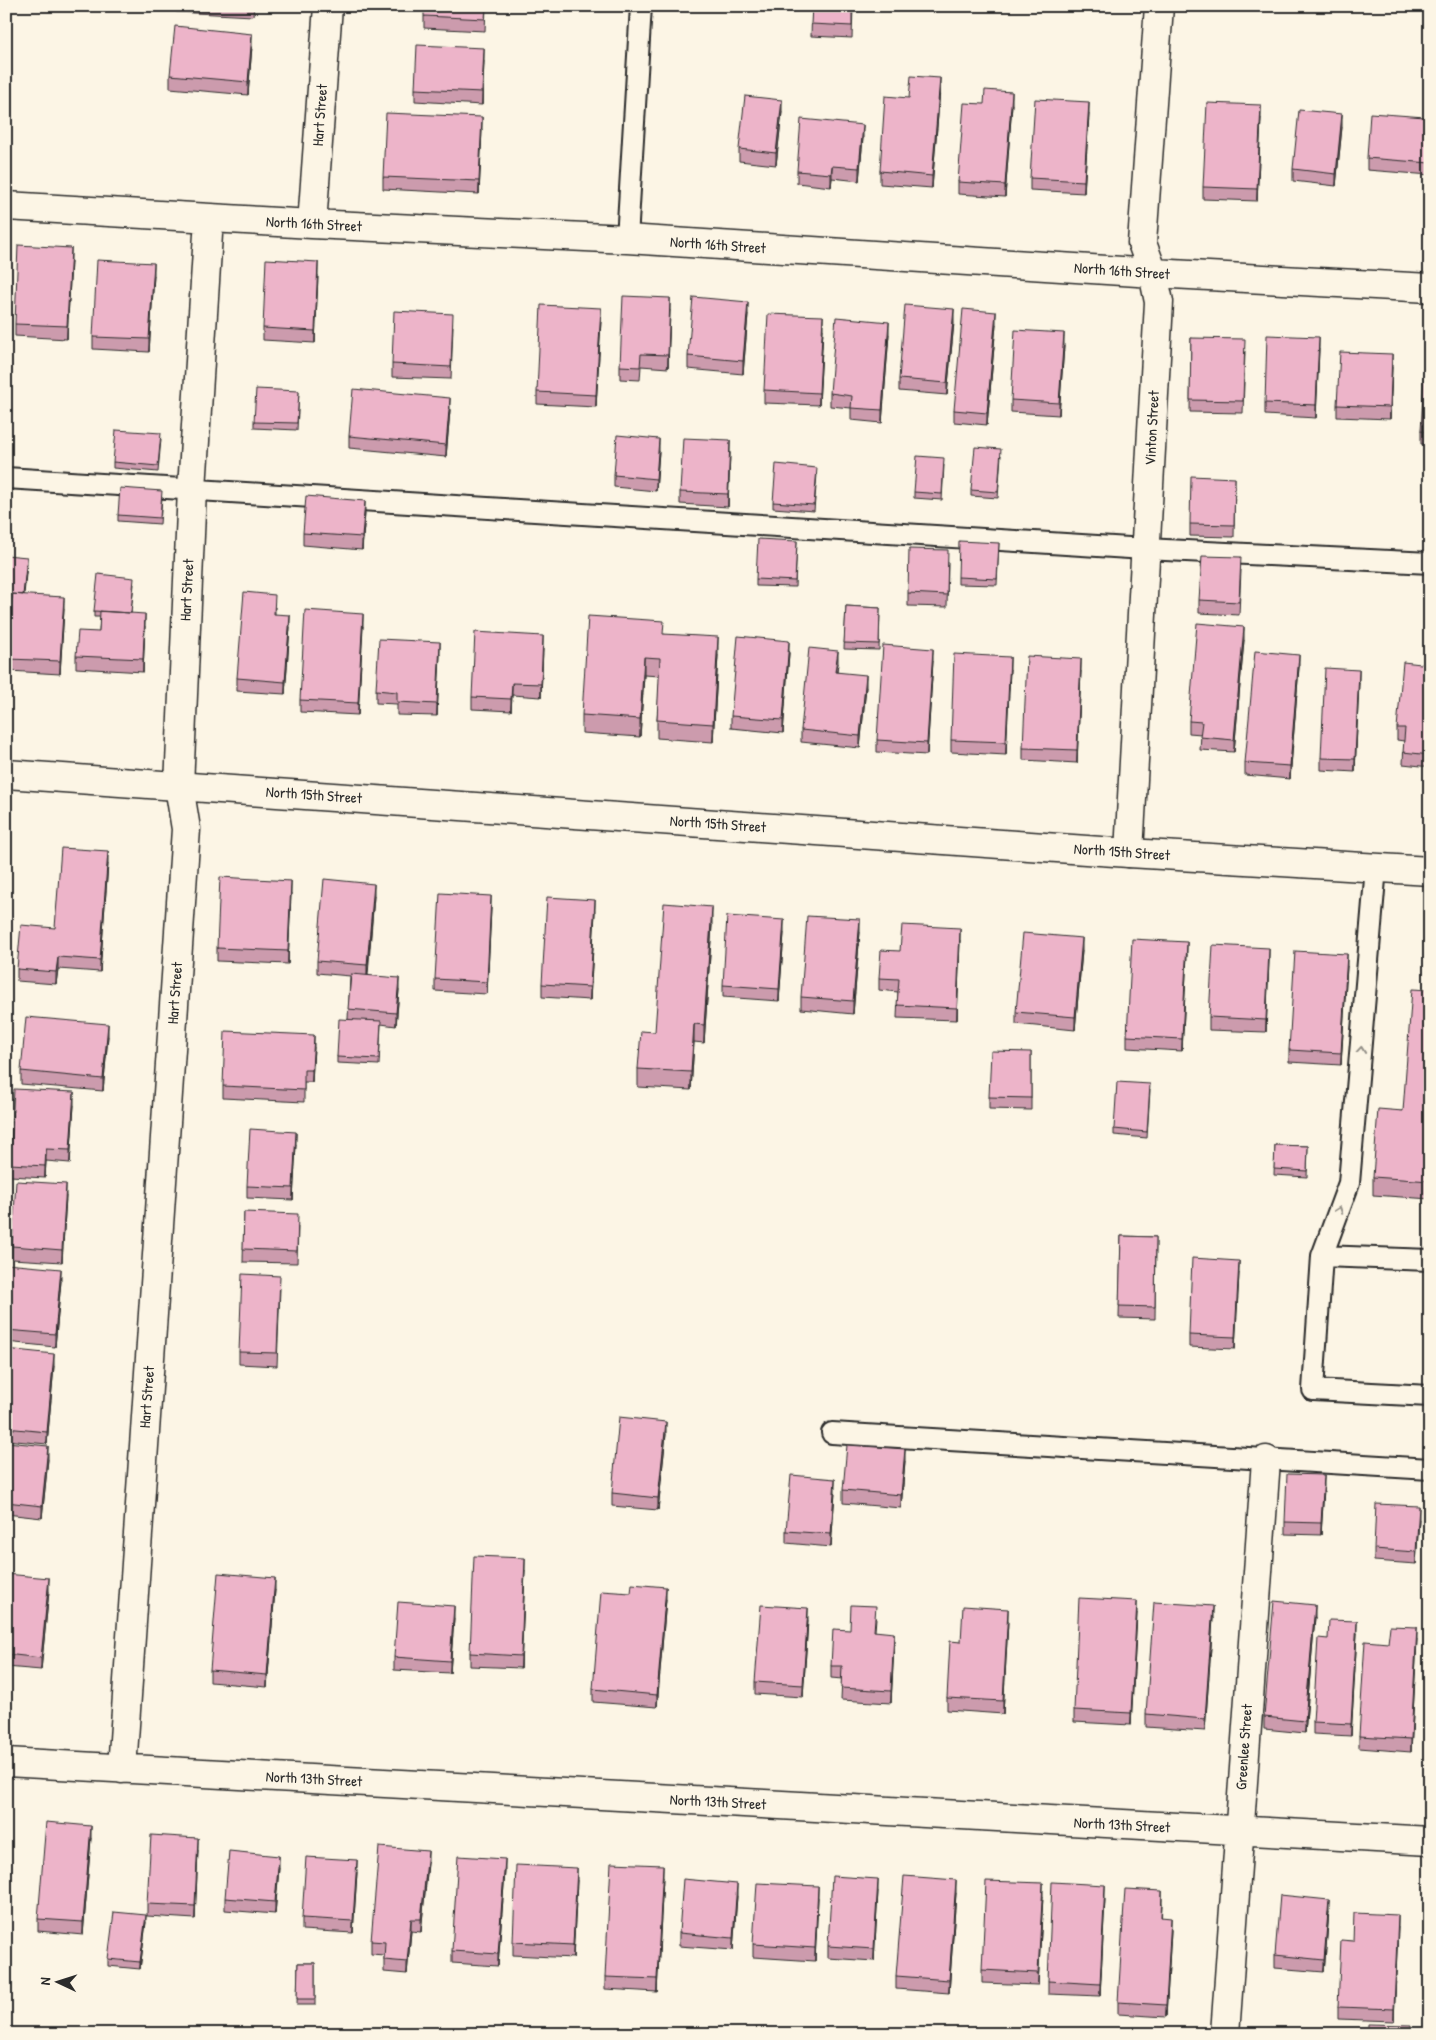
<svg xmlns="http://www.w3.org/2000/svg" width="1436" height="2040" viewBox="0 0 1436 2040" font-family="'Patrick Hand',sans-serif">
<style>
.lines{fill:none;stroke-linecap:round;stroke-linejoin:round}
.lane-casing{stroke:#2b2b2b;stroke-width:24}
.street-casing{stroke:#2b2b2b;stroke-width:31}
.secondary-casing{stroke:#2b2b2b;stroke-width:31}
.lane{stroke:#fcf5e5;stroke-width:20}
.street{stroke:#fcf5e5;stroke-width:28}
.secondary{stroke:#fcf5e5;stroke-width:28}
.wall{fill:#cc9bad;stroke:#2b2b2b}
.shaded-wall{fill:#a67e8d;stroke:#2b2b2b}
.building{fill:#edb4c9;stroke:#2b2b2b}
.oneway{stroke:#949088}
.labels{text-anchor:middle;stroke-width:4;stroke-linejoin:round;paint-order:stroke}
.street-label{font-size:15px;fill:#2b2b2b;stroke:#fcf5e5}
</style>
<rect width="100%" height="100%" fill="#fcf5e5"/>
<filter id="ink" filterUnits="userSpaceOnUse"><feTurbulence type="fractalNoise" baseFrequency=".02" numOctaves="2"/><feDisplacementMap in="SourceGraphic" scale="10" xChannelSelector="R" yChannelSelector="G"/><feConvolveMatrix kernelMatrix="1 2 1 2 8 2 1 2 1" color-interpolation-filters="sRGB"/></filter>
<g filter="url(#ink)">
<g class="lines">
<defs>
<path id="lane" d="M627 239 641 6
M6 478 1145 549 1430 563
M1322 1256 1349 1183 1376 867
M1430 1260 1322 1256 1313 1390 1430 1396
M832 1433 1430 1469"/>
<path id="street" d="M6 206 312 224 627 239 1153 273 1430 288
M312 224 328 6
M1129 853 1159 302 1153 273 1142 243 1159 6
M6 1762 1430 1841
M122 1769 186 829 179 786 192 489 209 218
M1225 2034 1266 1460"/>
<path id="secondary" d="M6 774 1129 853 1430 871"/>
</defs>
<!-- lane casing -->
<use href="#lane" class="lane-casing"/>
<!-- street casing -->
<use href="#street" class="street-casing"/>
<!-- secondary casing -->
<use href="#secondary" class="secondary-casing"/>
<!-- lane -->
<use href="#lane" class="lane"/>
<!-- street -->
<use href="#street" class="street"/>
<!-- secondary -->
<use href="#secondary" class="secondary"/>
</g>
<!-- wall -->
<path class="wall" d="M176 6H254L253 16 176 12Z
M486 6 485 31 424 28V16Z
M812 6H853L852 38 811 36Z
M252 46 248 95 170 88V75Z
M484 61 482 105 415 101V89Z
M940 90 932 188 880 184V171L909 98Z
M984 104H1012L1005 197 958 194V182Z
M782 112 776 165 739 161V149Z
M1089 114 1084 193 1030 190V178Z
M1261 118 1257 201 1203 199V187Z
M1342 127 1336 186 1293 181V169Z
M482 129 479 194 383 189V177Z
M1425 131H1430V175L1367 170V158Z
M863 138 859 181 832 178 831 187 797 183V171Z
M71 260 67 339 15 336V324Z
M154 275 149 352 93 349V337Z
M318 275 315 343 263 340V328Z
M670 310 668 368 641 366 640 380 620 379V366Z
M748 314 743 374 688 369V356Z
M601 320 596 407 537 404V392Z
M954 322 947 395 899 391V379Z
M996 324 987 425 954 422V410Z
M453 326 451 379 392 377V364Z
M823 329 819 405 764 403V390Z
M889 334 882 423 851 420V408L830 406V393Z
M1191 338 1245 351 1243 413 1190 412Z
M1064 346 1059 415 1011 412V400Z
M1319 349 1316 418 1265 415V403Z
M1430 359V444H1421V431Z
M1392 367 1390 419 1337 417V405Z
M299 391 297 430 254 428V422Z
M450 410 446 457 349 448V436Z
M161 439 158 472 113 468V462Z
M659 451 656 491 614 487V475Z
M730 453 728 507 680 504V492Z
M1001 455 998 498 971 496V490Z
M944 465 942 500 914 498V492Z
M817 474 814 511 773 508V502Z
M1235 478 1234 537 1190 536V524Z
M162 497 160 524 118 521V515Z
M365 513 362 550 303 545V533Z
M797 541 795 587 756 586V579Z
M999 543 997 585 958 584V577Z
M6 555 27 563 24 595 64 609 60 674 9 671 12 605H6Z
M948 562 947 607 908 606V593Z
M1241 570 1239 615 1199 613V600Z
M134 584 131 613 145 626 143 672 76 668V656L99 632 100 617H94V611Z
M846 606 880 608 879 650 844 649Z
M275 607V614L290 627 285 694 237 691V678Z
M363 626 358 715 300 712V700Z
M664 634 718 655 713 742 657 738V720L660 676 644 675 640 737 582 733V715Z
M1244 640 1234 752 1200 750 1201 734 1189 733V721Z
M543 648 541 697 512 695 511 711 472 709V697Z
M789 653 783 733 731 728V716Z
M440 654 437 716 397 715V704L376 703V690Z
M933 661 927 755 877 752V740Z
M838 663 837 672 866 687 860 748 801 742V730Z
M1430 665V767L1403 764 1404 741 1397 740V728Z
M1299 667 1290 779 1245 775V763Z
M1010 669 1006 755 951 752V740Z
M1081 671 1077 763 1023 760V748Z
M1359 682 1355 772 1321 770V758Z
M108 864 100 972 58 969 56 984 17 981V969L55 928Z
M291 893 288 964 217 961V948Z
M374 896 368 975 399 990 396 1026 381 1024 379 1065 337 1063V1057L348 1019 350 976 317 973V961Z
M491 908 487 994 435 991V979Z
M595 912 590 1000 542 997V984Z
M712 925 704 1043 694 1042 691 1090 638 1087V1069L655 1032Z
M860 932 853 1014 801 1009V997Z
M784 933 779 1001 723 997V985Z
M960 940 957 1020 897 1018 898 992 879 990V978L900 951Z
M1082 951 1075 1030 1016 1024V1012Z
M1187 954 1182 1051 1127 1048V1036Z
M1269 960 1266 1032 1209 1030V1017Z
M1347 966 1341 1065 1289 1062V1050Z
M1430 990V1199L1373 1195V1177L1403 1111Z
M108 1036 103 1091 21 1084V1071Z
M314 1047 312 1082H304V1102L223 1098V1086Z
M1031 1052V1110L989 1109V1097Z
M1150 1090 1147 1138 1114 1135V1129Z
M74 1105 70 1163 46 1161 45 1178 10 1176V1164Z
M296 1144 293 1200 247 1198V1186Z
M1275 1145 1308 1146 1307 1177 1274 1175Z
M66 1196 62 1262 12 1259V1246Z
M244 1212 298 1226 297 1263 243 1262Z
M1121 1236 1156 1237 1155 1319 1119 1318Z
M6 1264 61 1281 55 1347 6 1342Z
M1239 1273 1235 1349 1189 1347V1335Z
M280 1288 277 1366 239 1364V1352Z
M6 1349 54 1366 47 1444 6 1440Z
M666 1434 658 1510 612 1506V1493Z
M6 1442 48 1459 42 1518 6 1514Z
M905 1461 901 1508 843 1503V1490Z
M1324 1488 1321 1535 1285 1534V1522Z
M835 1492 831 1547 786 1543V1531Z
M1419 1519 1416 1564 1374 1561V1549Z
M525 1570 521 1668 470 1666V1653Z
M6 1574 49 1591 41 1670 6 1667Z
M275 1590 267 1687 210 1682V1670Z
M666 1599 657 1707 593 1702V1689Z
M1137 1613 1131 1725 1074 1722V1710Z
M1315 1617 1305 1733 1264 1729V1717Z
M454 1618 450 1673 394 1670V1657Z
M876 1618 875 1631 894 1645 891 1703 841 1700 842 1679 831 1678V1666L850 1630Z
M1213 1618 1205 1731 1146 1727V1714Z
M808 1620 803 1697 755 1694V1682Z
M1008 1621 1003 1714 947 1710V1698L961 1642Z
M1357 1633 1351 1736 1313 1734V1722Z
M1417 1639 1411 1752 1359 1748V1736L1388 1643Z
M91 1838 83 1935 38 1931V1919Z
M198 1850 195 1919 147 1916V1904Z
M428 1863 421 1932 411 1931 407 1974 384 1972V1955L371 1954V1941Z
M279 1868 275 1914 225 1910V1898Z
M505 1871 498 1966 452 1963V1951Z
M357 1872 353 1933 302 1930V1918Z
M663 1877 657 1992 605 1989V1977Z
M577 1880 573 1958 513 1955V1942Z
M878 1891 874 1961 828 1958V1946Z
M956 1893 949 1993 896 1989V1976Z
M737 1896 733 1950 679 1946V1933Z
M1043 1896 1038 1985 982 1983V1970Z
M818 1898 815 1961 753 1957V1944Z
M1105 1898 1100 1996 1048 1994V1981Z
M1162 1903 1161 1917 1171 1930 1166 2017 1118 2014V2002Z
M1329 1912 1324 1972 1275 1968V1955Z
M146 1922 140 1969 108 1966V1959Z
M1398 1927 1394 2021 1338 2019V2007L1353 1941Z
M1430 1961V1992H1429Z
M298 1963H315V2005H297Z"/>
<!-- shaded-wall -->
<path class="shaded-wall" d="M252 34V46L248 95V82Z
M484 48V61L482 105V92Z
M940 78V90L932 188V176Z
M1012 92V104L1005 197V185Z
M782 100V112L776 165V153Z
M1089 102V114L1084 193V181Z
M1261 105V118L1257 201V189Z
M1342 114V127L1336 186V174Z
M482 117V129L479 194V181Z
M863 125V138L859 181V168Z
M832 166V178L831 187V174Z
M11 246V258L6 323V310Z
M71 248V260L67 339V326Z
M318 262V275L315 343V331Z
M154 263V275L149 352V339Z
M670 298V310L668 368V355Z
M748 302V314L743 374V361Z
M601 308V320L596 407V395Z
M954 309V322L947 395V383Z
M996 312V324L987 425V413Z
M823 316V329L819 405V393Z
M889 322V334L882 423V410Z
M1064 333V346L1059 415V403Z
M1319 337V349L1316 418V405Z
M1392 354V367L1390 419V407Z
M450 398V410L446 457V445Z
M659 439V451L656 491V479Z
M730 440V453L728 507V494Z
M365 501V513L362 550V537Z
M27 557V563L22 606V600Z
M64 597V609L60 674V661Z
M145 614V626L143 672V659Z
M363 614V626L358 715V703Z
M290 615V627L285 694V682Z
M1244 627V640L1234 752V740Z
M543 636V648L541 697V684Z
M718 637V655L713 742V724Z
M789 641V653L783 733V720Z
M440 642V654L437 716V704Z
M933 649V661L927 755V743Z
M838 651V663L835 685V672Z
M1299 655V667L1290 779V766Z
M644 657V675L640 737V719Z
M1010 657V669L1006 755V742Z
M1081 659V671L1077 763V750Z
M1359 670V682L1355 772V759Z
M866 675V687L860 748V736Z
M512 683V695L511 711V699Z
M108 851V864L100 972V960Z
M291 881V893L288 964V951Z
M374 884V896L367 978V965Z
M491 896V908L487 994V982Z
M595 900V912L590 1000V987Z
M712 907V925L704 1043V1025Z
M860 919V932L853 1014V1001Z
M784 920V933L779 1001V989Z
M960 928V940L957 1020V1008Z
M1082 938V951L1075 1030V1017Z
M1187 942V954L1182 1051V1039Z
M1269 948V960L1266 1032V1020Z
M1347 954V966L1341 1065V1053Z
M58 957V969L56 984V972Z
M399 978V990L396 1026V1013Z
M108 1024V1036L103 1091V1079Z
M694 1024V1042L691 1090V1072Z
M314 1035V1047L312 1082V1070Z
M74 1092V1105L70 1163V1150Z
M296 1132V1144L293 1200V1188Z
M46 1149V1161L45 1178V1166Z
M66 1184V1196L62 1262V1250Z
M1239 1261V1273L1235 1349V1337Z
M61 1269V1281L55 1347V1334Z
M54 1354V1366L47 1444V1432Z
M666 1422V1434L658 1510V1498Z
M48 1446V1459L42 1518V1506Z
M905 1449V1461L901 1508V1495Z
M1324 1475V1488L1321 1535V1523Z
M835 1479V1492L831 1547V1534Z
M1419 1506V1519L1416 1564V1552Z
M525 1558V1570L521 1668V1656Z
M49 1578V1591L41 1670V1658Z
M275 1578V1590L267 1687V1675Z
M666 1587V1599L657 1707V1695Z
M1137 1601V1613L1131 1725V1713Z
M1315 1605V1617L1305 1733V1721Z
M454 1606V1618L450 1673V1661Z
M1213 1606V1618L1205 1731V1719Z
M808 1608V1620L803 1697V1685Z
M1008 1609V1621L1003 1714V1701Z
M1357 1621V1633L1351 1736V1724Z
M1417 1627V1639L1411 1752V1739Z
M894 1633V1645L891 1703V1691Z
M91 1826V1838L83 1935V1922Z
M198 1838V1850L195 1919V1906Z
M428 1851V1863L421 1932V1919Z
M279 1856V1868L275 1914V1902Z
M505 1859V1871L498 1966V1954Z
M357 1860V1872L353 1933V1921Z
M663 1865V1877L657 1992V1979Z
M577 1868V1880L573 1958V1945Z
M878 1879V1891L874 1961V1949Z
M956 1880V1893L949 1993V1980Z
M1043 1883V1896L1038 1985V1973Z
M737 1884V1896L733 1950V1938Z
M1105 1885V1898L1100 1996V1984Z
M818 1886V1898L815 1961V1948Z
M1162 1891V1903L1161 1930V1917Z
M1329 1900V1912L1324 1972V1960Z
M146 1915V1922L140 1969V1962Z
M1398 1915V1927L1394 2021V2009Z
M1171 1918V1930L1166 2017V2005Z
M411 1919V1931L407 1974V1962Z"/>
<!-- building -->
<path class="building" d="M424 6H486L485 19 424 16Z
M812 6H852V26L811 24Z
M175 26 252 34 248 82 170 75Z
M417 45 484 48 482 92 415 89Z
M911 76 940 78 932 176 880 171 885 96 909 98Z
M985 90 1012 92 1005 185 958 182 964 103 984 104Z
M745 96 782 100 776 153 739 149Z
M1035 99 1089 102 1084 181 1030 178Z
M1207 103 1261 105 1257 189 1203 187Z
M1299 110 1342 114 1336 174 1293 169Z
M386 113 482 117 479 181 383 177Z
M1370 113 1425 117 1424 131H1430V163L1367 158Z
M801 119 863 125 859 168 832 166 831 174 797 171Z
M18 245 71 248 67 326 15 324Z
M6 246H11L6 310Z
M266 259 318 262 315 331 263 328Z
M97 260 154 263 149 339 93 337Z
M623 296 670 298 668 355 641 354 640 367 620 366Z
M693 297 748 302 743 361 688 356Z
M541 305 601 308 596 395 537 392Z
M905 305 954 309 947 383 899 379Z
M963 309 996 312 987 413 954 410Z
M394 311 453 314 451 367 392 364Z
M768 314 823 316 819 393 764 390Z
M836 317 889 322 882 410 851 408 852 396 830 393Z
M1015 330 1064 333 1059 403 1011 400Z
M1267 335 1319 337 1316 405 1265 403Z
M1191 338 1245 339 1243 401 1190 400Z
M1340 352 1392 354 1390 407 1337 405Z
M1425 359H1430V432L1421 431Z
M256 389 299 391 297 423 254 422Z
M353 389 450 398 446 445 349 436Z
M116 430 161 433 158 466 113 462Z
M617 435 659 439 656 479 614 475Z
M683 438 730 440 728 494 680 492Z
M975 447 1001 449 998 492 971 490Z
M917 456 944 458 942 494 914 492Z
M776 464 817 468 814 505 773 502Z
M1191 476 1235 478 1234 525 1190 524Z
M120 488 162 491 160 518 118 515Z
M306 496 365 501 362 537 303 533Z
M758 539 797 541 795 581 756 579Z
M959 541 999 543 997 579 958 577Z
M909 549 948 550 947 595 908 593Z
M6 555 27 557 23 595 12 594V599H6Z
M1202 556 1241 557 1239 602 1199 600Z
M98 574 134 578 131 613 94 611Z
M244 592 275 595 274 614 290 615 285 682 237 678Z
M12 594 64 597 60 661 9 659Z
M846 606 880 608 879 644 844 643Z
M305 610 363 614 358 703 300 700Z
M100 611 145 614 143 659 76 656 78 631 99 632Z
M588 616 664 621 663 634 718 637 713 724 657 720 660 658 644 657 640 719 582 715Z
M1197 623 1244 627 1234 740 1200 737 1202 722 1189 721Z
M475 632 543 636 541 684 512 683 511 699 472 697Z
M738 636 789 641 783 720 731 716Z
M379 639 440 642 437 704 397 702V692L376 690Z
M883 645 933 649 927 743 877 740Z
M809 648 838 651 835 672 866 675 860 736 801 730Z
M1255 651 1299 655 1290 766 1245 763Z
M954 654 1010 657 1006 742 951 740Z
M1027 656 1081 659 1077 750 1023 748Z
M1403 662 1430 665V755L1403 752 1405 728H1397Z
M1325 668 1359 670 1355 759 1321 758Z
M61 848 108 851 100 960 58 957 56 972 17 969 21 925 55 928Z
M220 877 291 881 288 951 217 948Z
M324 879 374 884 367 965 317 961Z
M440 893 491 896 487 982 435 979Z
M547 897 595 900 590 987 542 984Z
M664 903 712 907 704 1025 694 1024 691 1072 638 1069 641 1031 655 1032Z
M727 916 784 920 779 989 723 985Z
M807 916 860 919 853 1001 801 997Z
M902 925 960 928 957 1008 897 1005 899 979 879 978 881 950 900 951Z
M1023 933 1082 938 1075 1017 1016 1012Z
M1132 939 1187 942 1182 1039 1127 1036Z
M1213 945 1269 948 1266 1020 1209 1017Z
M1295 951 1347 954 1341 1053 1289 1050Z
M351 974 399 978 396 1013 348 1009Z
M1412 989 1430 990V1181L1373 1177 1378 1109 1403 1111Z
M26 1017 108 1024 103 1079 21 1071Z
M339 1019 381 1021 379 1059 337 1057Z
M225 1031 314 1035 312 1070H304V1090L223 1086Z
M991 1051 1031 1052V1098L989 1097Z
M1117 1082 1150 1084 1147 1132 1114 1129Z
M14 1089 74 1092 70 1150 46 1149 45 1166 10 1164Z
M250 1129 296 1132 293 1188 247 1186Z
M1275 1145 1308 1146 1307 1171 1274 1169Z
M16 1181 66 1184 62 1250 12 1246Z
M244 1212 298 1214 297 1251 243 1249Z
M1121 1236 1156 1237 1155 1307 1119 1306Z
M1192 1258 1239 1261 1235 1337 1189 1335Z
M6 1264 61 1269 55 1334 6 1330Z
M242 1274 280 1276 277 1353 239 1352Z
M6 1349 54 1354 47 1432 6 1428Z
M619 1417 666 1422 658 1498 612 1493Z
M6 1442 48 1446 42 1506 6 1502Z
M847 1445 905 1449 901 1495 843 1490Z
M1287 1474 1324 1475 1321 1523 1285 1522Z
M791 1475 835 1479 831 1534 786 1531Z
M1376 1504 1419 1506 1416 1552 1374 1549Z
M474 1556 525 1558 521 1656 470 1653Z
M218 1573 275 1578 267 1675 210 1670Z
M6 1574 49 1578 41 1658 6 1654Z
M632 1584 666 1587 657 1695 593 1689 601 1591 631 1593Z
M1079 1598 1137 1601 1131 1713 1074 1710Z
M1274 1601 1315 1605 1305 1721 1264 1717Z
M398 1602 454 1606 450 1661 394 1657Z
M1154 1602 1213 1606 1205 1719 1146 1714Z
M761 1605 808 1608 803 1685 755 1682Z
M851 1605 876 1606 874 1631 894 1633 891 1691 841 1688 842 1666H831L833 1629 850 1630Z
M963 1606 1008 1609 1003 1701 947 1698 950 1641 961 1642Z
M1329 1620 1357 1621 1351 1724 1313 1722 1318 1638 1328 1639Z
M1390 1626 1417 1627 1411 1739 1359 1736 1365 1641 1388 1643Z
M46 1822 91 1826 83 1922 38 1919Z
M151 1835 198 1838 195 1906 147 1904Z
M379 1847 428 1851 421 1919H411L407 1962 384 1960 385 1942 371 1941Z
M229 1851 279 1856 275 1902 225 1898Z
M458 1856 505 1859 498 1954 452 1951Z
M306 1857 357 1860 353 1921 302 1918Z
M611 1863 663 1865 657 1979 605 1977Z
M516 1865 577 1868 573 1945 513 1942Z
M832 1876 878 1879 874 1949 828 1946Z
M904 1876 956 1880 949 1980 896 1976Z
M683 1879 737 1884 733 1938 679 1933Z
M986 1881 1043 1883 1038 1973 982 1970Z
M1052 1882 1105 1885 1100 1984 1048 1981Z
M757 1883 818 1886 815 1948 753 1944Z
M1125 1889 1162 1891 1161 1917 1171 1918 1166 2005 1118 2002Z
M1280 1895 1329 1900 1324 1960 1275 1955Z
M114 1912 146 1915 140 1962 108 1959Z
M1354 1913 1398 1915 1394 2009 1338 2007 1341 1940 1353 1941Z
M1430 1961V1980H1429Z
M298 1963H315V1999H297Z
M1368 2024 1411 2025 1410 2034H1368Z
M857 2030 884 2032 883 2034H857Z"/>
<!-- one-way arrows -->
<defs><path id="oneway-chevron" d="M-2-3.5L2.5 0L-2 3.5" fill="none" stroke-width="1.6" stroke-linecap="round" stroke-linejoin="round" transform="scale(1.25)"/></defs>
<g class="oneway">
<use href="#oneway-chevron" transform="translate(1361 1050) rotate(-85)"/>
<use href="#oneway-chevron" transform="translate(1339 1210) rotate(-70)"/>
</g>
</g>
<g class="labels">
<!-- street labels -->
<g class="street-label">
<text transform="translate(320 115) rotate(-86)" y="5">Hart Street</text>
<text transform="translate(314 224) rotate(3)" y="5">North 16th Street</text>
<text transform="translate(718 245) rotate(4)" y="5">North 16th Street</text>
<text transform="translate(1122 271) rotate(4)" y="5">North 16th Street</text>
<text transform="translate(1152 428) rotate(-87)" y="5">Vinton Street</text>
<text transform="translate(187 590) rotate(-87)" y="5">Hart Street</text>
<text transform="translate(314 795) rotate(4)" y="5">North 15th Street</text>
<text transform="translate(718 824) rotate(4)" y="5">North 15th Street</text>
<text transform="translate(1122 852) rotate(4)" y="5">North 15th Street</text>
<text transform="translate(175 993) rotate(-86)" y="5">Hart Street</text>
<text transform="translate(147 1397) rotate(-86)" y="5">Hart Street</text>
<text transform="translate(1244 1747) rotate(-86)" y="5">Greenlee Street</text>
<text transform="translate(314 1779) rotate(3)" y="5">North 13th Street</text>
<text transform="translate(718 1802) rotate(3)" y="5">North 13th Street</text>
<text transform="translate(1122 1825) rotate(3)" y="5">North 13th Street</text>
</g>
</g>
<!-- margin -->
<rect width="1436" height="2040" fill="none" stroke="#fcf5e5" stroke-width="25"/>
<rect x="12" y="12" width="1411" height="2015" fill="none" stroke="#2b2b2b" stroke-width="2" filter="url(#ink)"/>
<!-- north arrow -->
<g transform="translate(58 1982) rotate(274)" stroke="#fcf5e5" stroke-width="4" paint-order="stroke">
<path d="M0-4L9 19L0 12L-9 19Z" fill="#2b2b2b"/>
<text y="-8" font-size="14" font-weight="bold" text-anchor="middle" fill="#2b2b2b">N</text>
</g>
</svg>
